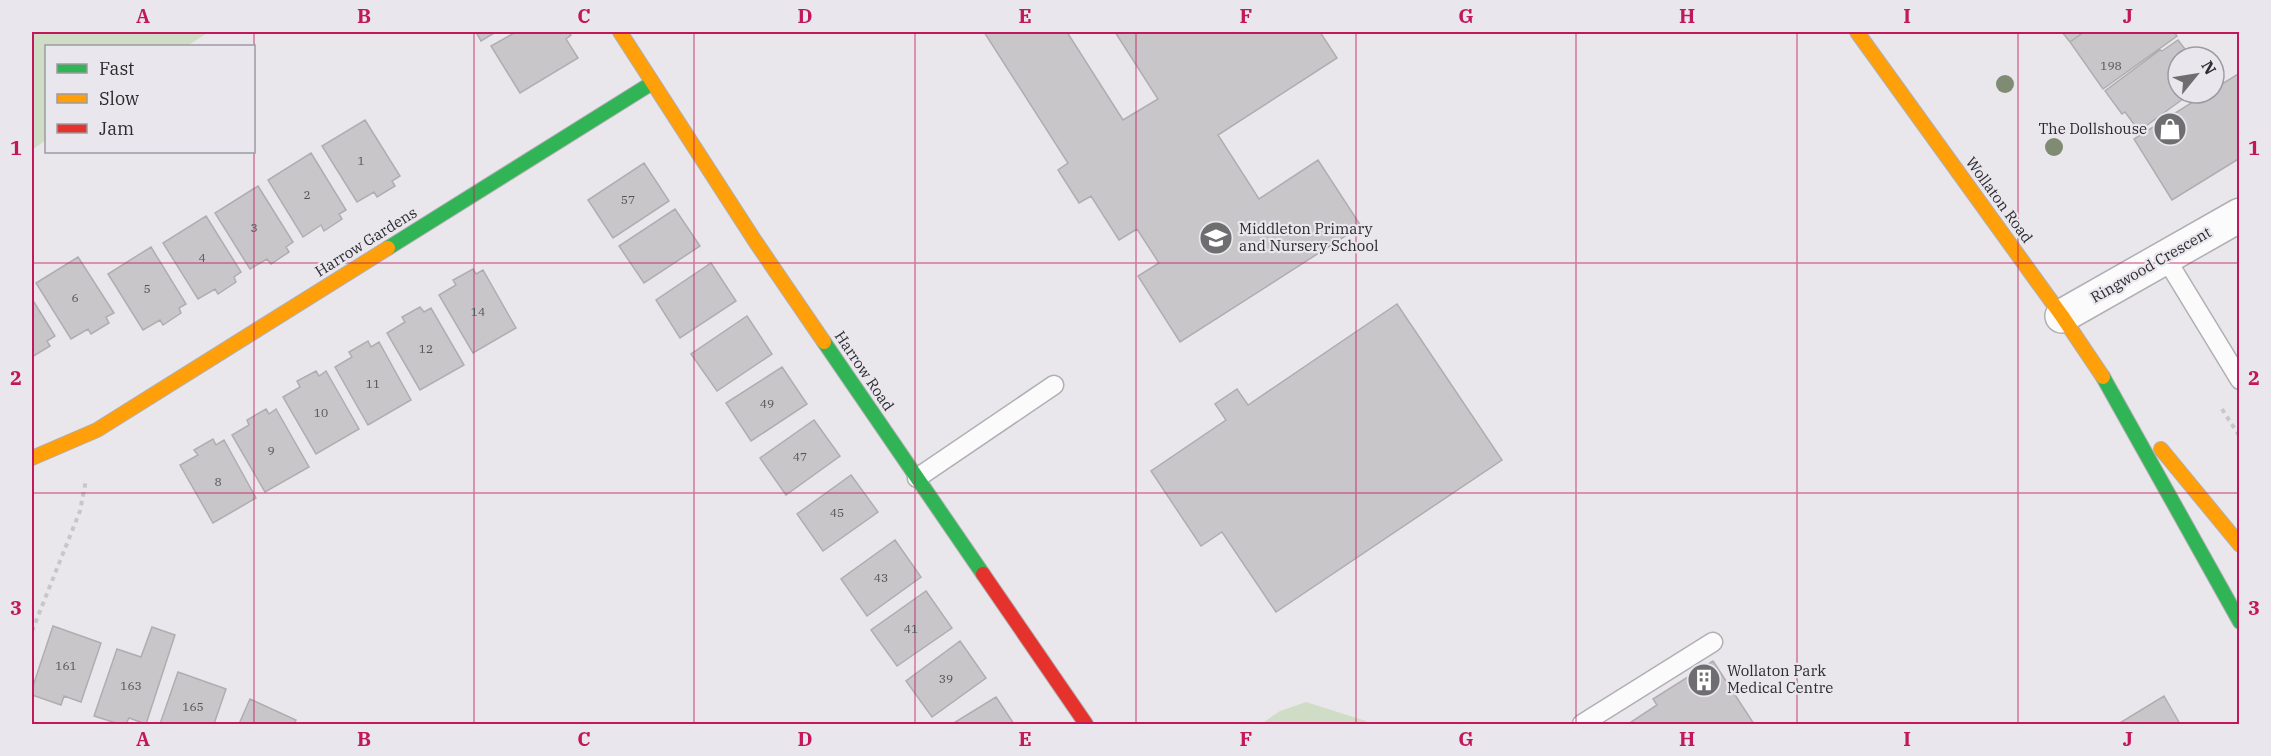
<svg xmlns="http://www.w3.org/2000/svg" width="2271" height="756" viewBox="0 0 2271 756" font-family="'IBM Plex Serif',serif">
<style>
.green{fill:#cfddc6}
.building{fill:#c8c6c9;stroke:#afadb0;stroke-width:1.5}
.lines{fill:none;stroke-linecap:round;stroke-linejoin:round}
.lane-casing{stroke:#b0afb3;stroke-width:21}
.street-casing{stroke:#b0afb3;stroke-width:36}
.fast-casing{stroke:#b0afb3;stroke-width:16}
.slow-casing{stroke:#b0afb3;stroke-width:16}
.jam-casing{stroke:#b0afb3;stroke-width:16}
.path{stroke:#c7c7c8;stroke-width:4;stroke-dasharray:4.5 4.5;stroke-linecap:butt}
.lane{stroke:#fcfbfc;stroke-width:18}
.street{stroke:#fcfbfc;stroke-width:33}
.fast{stroke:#30b455;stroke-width:14}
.slow{stroke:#ff9f0a;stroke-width:14}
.jam{stroke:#e5322d;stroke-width:14}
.tree{fill:#7f8c73}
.grid{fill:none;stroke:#c2185b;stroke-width:1.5;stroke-opacity:0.55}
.labels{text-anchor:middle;stroke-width:4.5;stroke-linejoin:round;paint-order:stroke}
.number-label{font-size:12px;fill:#535255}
.poi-label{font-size:15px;fill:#2c2b2e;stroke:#e9e6ed;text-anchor:start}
.street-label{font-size:15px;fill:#2c2b2e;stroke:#e9e6ed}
.neatline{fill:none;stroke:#c2185b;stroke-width:2}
.grid-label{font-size:20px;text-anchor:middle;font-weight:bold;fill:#c2185b}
</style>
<rect width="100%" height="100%" fill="#e9e7ec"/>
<!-- green -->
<path class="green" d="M32 32H209L187 46H46V140L32 150Z
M1306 702 1366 721 1370 724H1261L1280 711Z"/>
<!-- building -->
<path class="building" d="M476 32H496L481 41Z
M516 32H569L571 35 566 39 578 58 520 93 491 46Z
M984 32H1067L1123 120 1158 99 1115 32H1320L1337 58 1218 135 1259 199 1318 160 1361 226 1180 342 1138 276 1159 263 1137 229 1119 240 1091 196 1079 203 1058 170 1068 163Z
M2062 32H2084L2070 42Z
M2084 32H2174L2177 36 2103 89 2070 42Z
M2178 40 2191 57H2178V93H2191L2139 131 2125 112 2122 114 2105 91 2160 50 2162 51Z
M2238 74 2240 158 2172 200 2134 139 2207 93H2214V89Z
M365 120 400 176 392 181 395 186 377 197 374 192 357 202 322 146Z
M311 153 346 210 339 214 342 219 324 231 321 225 303 237 268 180Z
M644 163 669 201 613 238 588 200Z
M258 186 293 242 286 247 289 252 271 264 267 259 250 269 215 213Z
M675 209 700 246 644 283 619 246Z
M206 216 241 272 234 277 236 282 218 294 215 289 198 299 163 243Z
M151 247 186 304 179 308 181 313 163 325 160 320 143 330 108 274Z
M78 257 114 313 106 317 109 323 91 334 88 329 71 339 36 283Z
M711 263 736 301 680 338 656 300Z
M473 269 476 274 483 270 516 328 473 353 439 295 456 285 453 280Z
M32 299 55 336 47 341 50 346 32 357Z
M1397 304 1502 460 1276 612 1222 532 1201 546 1151 471 1226 420 1215 404 1237 389 1248 405Z
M420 307 424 312 431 308 464 365 420 390 387 333 405 322 402 317Z
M747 316 772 354 717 391 691 354Z
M368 341 371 347 379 342 411 400 368 425 335 367 352 357 349 352Z
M782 367 807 404 751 441 726 403Z
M316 371 319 376 326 371 359 429 316 454 283 397 300 387 297 381Z
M266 409 269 414 276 409 309 467 265 492 232 435 249 425 247 420Z
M814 420 840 456 786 495 760 458Z
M213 439 216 445 224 440 256 498 213 523 180 465 198 455 194 450Z
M851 475 878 512 823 551 797 514Z
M895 540 921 577 867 616 841 579Z
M926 591 952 628 897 666 871 630Z
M53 626 101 643 81 702 64 696 61 705 32 695V689Z
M152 627 175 635 146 724 129 718 126 724H119L94 716 117 649 141 657Z
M960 641 986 678 932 717 906 681Z
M1713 661 1754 724H1628L1657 705 1653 699Z
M178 672 226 689 214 724H160Z
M2164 696 2180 724H2118Z
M996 697 1014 724H952Z
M250 699 296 720 294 724H239Z"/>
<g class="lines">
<defs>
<path id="lane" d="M2165 257 2240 380
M917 478 1054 385
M1582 724 1713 642"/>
<path id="street" d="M2062 316 2240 215"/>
<path id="fast" d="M388 248 652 83
M824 342 983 574
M2103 377 2240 622"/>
<path id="slow" d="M620 32 755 241 824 342
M1857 32 2062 316 2103 377
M2161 449 2240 545
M32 458 97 430 388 248"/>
<path id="jam" d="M983 574 1086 724"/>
</defs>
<!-- lane casing -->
<use href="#lane" class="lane-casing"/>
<!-- street casing -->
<use href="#street" class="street-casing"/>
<!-- fast casing -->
<use href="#fast" class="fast-casing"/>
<!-- slow casing -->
<use href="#slow" class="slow-casing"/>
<!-- jam casing -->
<use href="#jam" class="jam-casing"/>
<!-- path -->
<path class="path" d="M2222 409 2240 437
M32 631 80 511 86 480"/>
<!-- lane -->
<use href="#lane" class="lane"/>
<!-- street -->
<use href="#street" class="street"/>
<!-- fast -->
<use href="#fast" class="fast"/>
<!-- slow -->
<use href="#slow" class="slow"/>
<!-- jam -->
<use href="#jam" class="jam"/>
</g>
<!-- trees -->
<g class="tree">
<circle cx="2005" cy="84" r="9"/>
<circle cx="2054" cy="147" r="9"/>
</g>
<!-- grid -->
<path class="grid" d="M254 32V46M474 32V724M694 32V724M915 32V724M1136 32V724M1356 32V724M1576 32V724M1797 32V724M2018 32V724M254 46V152M254 152V724M32 263H2240M32 493H2240"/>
<!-- icons -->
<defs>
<symbol id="shop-disc" viewBox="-11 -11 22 22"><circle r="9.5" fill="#6e6d70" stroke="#e9e6ed"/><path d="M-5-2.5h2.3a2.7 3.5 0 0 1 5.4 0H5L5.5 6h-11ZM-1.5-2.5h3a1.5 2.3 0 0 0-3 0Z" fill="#fff"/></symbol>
<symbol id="school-disc" viewBox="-11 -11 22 22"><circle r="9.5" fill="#6e6d70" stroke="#e9e6ed"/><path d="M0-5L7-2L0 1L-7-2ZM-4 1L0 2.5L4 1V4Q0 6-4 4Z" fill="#fff"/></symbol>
<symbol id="building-disc" viewBox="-11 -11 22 22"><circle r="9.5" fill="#6e6d70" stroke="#e9e6ed"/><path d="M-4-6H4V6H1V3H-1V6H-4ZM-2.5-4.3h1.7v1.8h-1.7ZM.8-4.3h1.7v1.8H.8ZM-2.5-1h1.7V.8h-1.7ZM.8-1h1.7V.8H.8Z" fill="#fff"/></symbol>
</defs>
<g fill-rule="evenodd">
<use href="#shop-disc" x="2151" y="110" width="38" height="38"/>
<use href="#school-disc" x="1197" y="219" width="38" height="38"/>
<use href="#building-disc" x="1685" y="661" width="38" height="38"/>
</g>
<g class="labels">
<!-- number labels -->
<g class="number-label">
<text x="2111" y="70">198</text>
<text x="361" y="165">1</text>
<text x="307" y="199">2</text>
<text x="628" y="204">57</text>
<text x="254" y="232">3</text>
<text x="202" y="262">4</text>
<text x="147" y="293">5</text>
<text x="75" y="302">6</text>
<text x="478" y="316">14</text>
<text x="426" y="353">12</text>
<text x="373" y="388">11</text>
<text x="767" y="408">49</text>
<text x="321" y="417">10</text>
<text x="271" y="455">9</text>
<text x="800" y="461">47</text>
<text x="218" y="486">8</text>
<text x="837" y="517">45</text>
<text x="881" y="582">43</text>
<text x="911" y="633">41</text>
<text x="66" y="670">161</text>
<text x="946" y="683">39</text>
<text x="131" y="690">163</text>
<text x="193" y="711">165</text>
</g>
<!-- poi labels -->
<g class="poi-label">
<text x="2147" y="134" text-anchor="end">The Dollshouse</text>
<text x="1239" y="234">Middleton Primary<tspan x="1239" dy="17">and Nursery School</tspan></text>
<text x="1727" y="676">Wollaton Park<tspan x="1727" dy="17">Medical Centre</tspan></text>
</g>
<!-- street labels -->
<g class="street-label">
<text transform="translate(1999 200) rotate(54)" y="5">Wollaton Road</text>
<text transform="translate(366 242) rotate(-32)" y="5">Harrow Gardens</text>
<text transform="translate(2151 265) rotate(-30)" y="5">Ringwood Crescent</text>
<text transform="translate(864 371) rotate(56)" y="5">Harrow Road</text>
</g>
</g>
<!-- border -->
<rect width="2271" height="756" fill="none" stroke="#e9e6ed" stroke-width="66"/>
<!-- legend -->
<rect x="45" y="45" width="210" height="108" fill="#e9e6ed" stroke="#9d9ba1" stroke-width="1.5"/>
<rect x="57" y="64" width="30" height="9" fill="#30b455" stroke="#9d9ba1" stroke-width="1.5"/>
<text x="99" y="75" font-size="18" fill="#2c2b2e">Fast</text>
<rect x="57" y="94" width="30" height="9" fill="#ff9f0a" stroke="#9d9ba1" stroke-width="1.5"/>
<text x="99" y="105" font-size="18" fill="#2c2b2e">Slow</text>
<rect x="57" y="124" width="30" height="9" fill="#e5322d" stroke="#9d9ba1" stroke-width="1.5"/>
<text x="99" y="135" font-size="18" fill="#2c2b2e">Jam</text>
<!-- north arrow -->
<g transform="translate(2196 75) rotate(60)"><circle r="28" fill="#e9e6ed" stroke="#9d9ba1" stroke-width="1.5"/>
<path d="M0-4.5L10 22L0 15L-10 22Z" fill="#6e6d70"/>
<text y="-9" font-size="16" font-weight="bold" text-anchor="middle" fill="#2c2b2e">N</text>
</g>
<rect x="33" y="33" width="2205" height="690" class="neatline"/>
<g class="grid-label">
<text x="143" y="23">A</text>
<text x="364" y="23">B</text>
<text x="584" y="23">C</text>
<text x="805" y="23">D</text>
<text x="1025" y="23">E</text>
<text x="1246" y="23">F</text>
<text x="1466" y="23">G</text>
<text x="1687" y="23">H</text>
<text x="1907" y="23">I</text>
<text x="2128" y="23">J</text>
<text x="16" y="155">1</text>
<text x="2254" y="155">1</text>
<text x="16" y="385">2</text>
<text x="2254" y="385">2</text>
<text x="16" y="615">3</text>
<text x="2254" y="615">3</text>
<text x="143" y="746">A</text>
<text x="364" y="746">B</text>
<text x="584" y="746">C</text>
<text x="805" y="746">D</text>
<text x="1025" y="746">E</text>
<text x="1246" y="746">F</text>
<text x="1466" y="746">G</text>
<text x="1687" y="746">H</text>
<text x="1907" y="746">I</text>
<text x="2128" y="746">J</text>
</g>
</svg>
